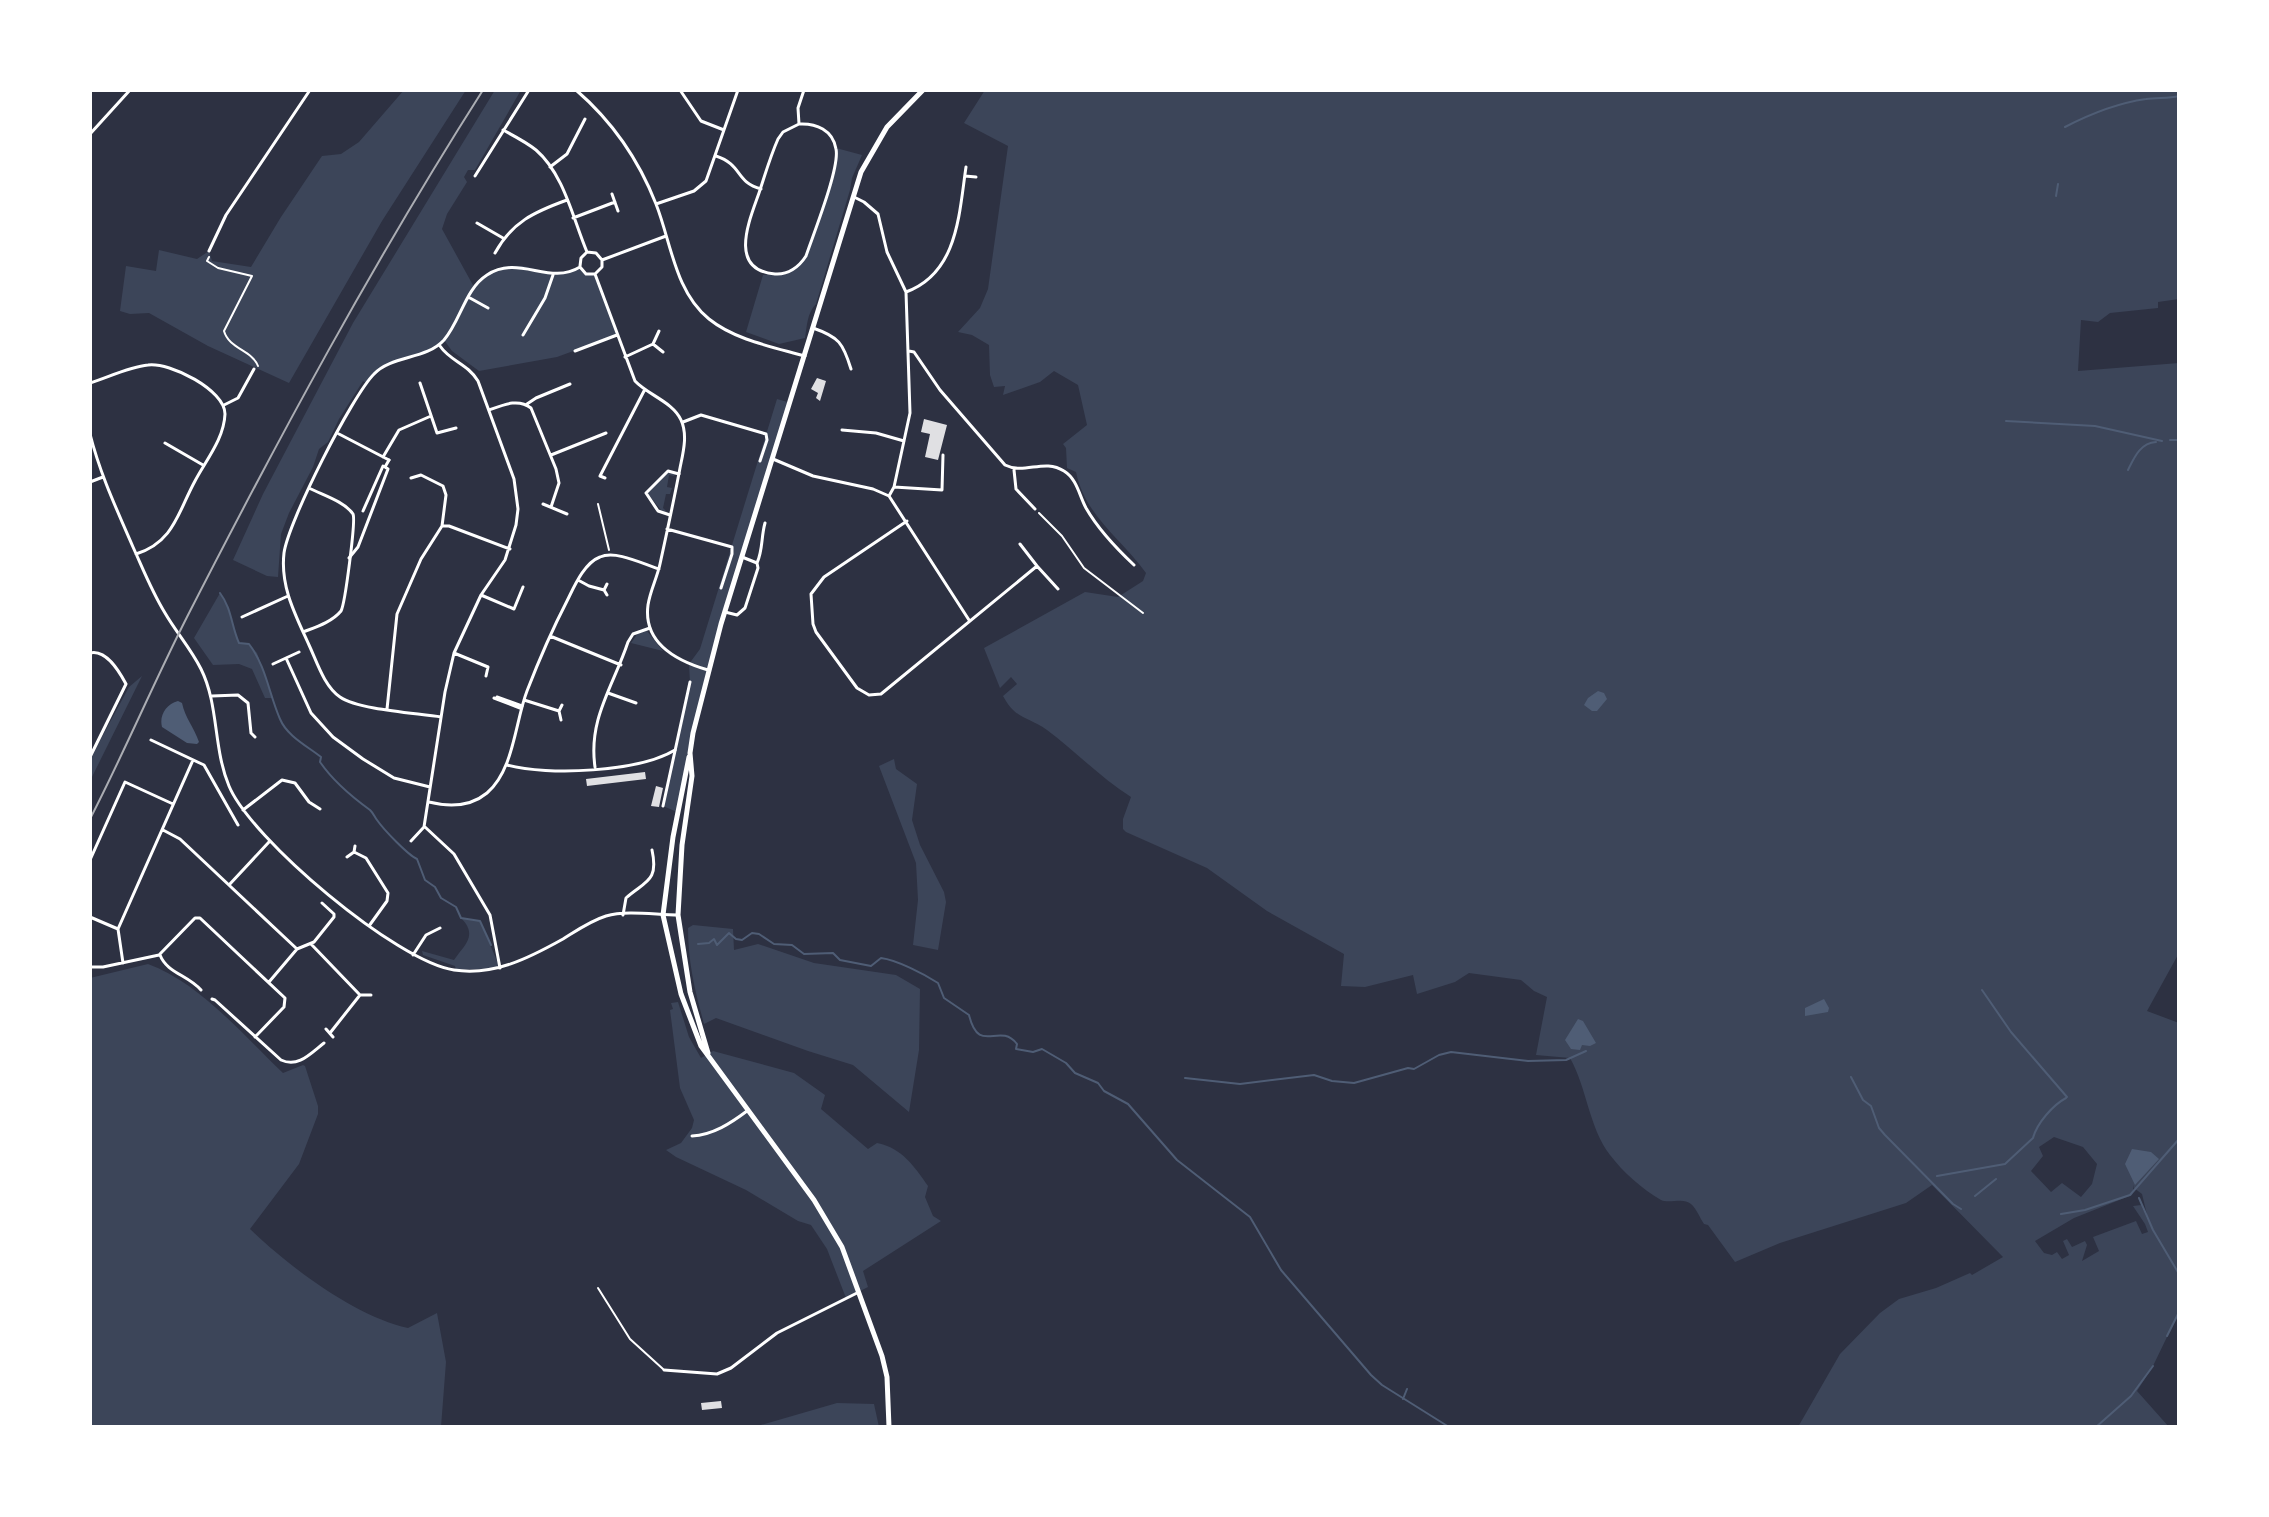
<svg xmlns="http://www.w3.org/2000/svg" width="2269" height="1517" viewBox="0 0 2269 1517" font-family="Arial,sans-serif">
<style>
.green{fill:#3c4559;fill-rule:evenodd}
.water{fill:#4f5d75}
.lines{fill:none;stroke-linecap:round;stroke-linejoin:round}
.stream{stroke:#4f5d75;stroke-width:2}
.building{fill:#e0e0e3}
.path{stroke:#fff;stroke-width:2}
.service{stroke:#fff;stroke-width:2}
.pedestrian{stroke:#fff;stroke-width:3}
.minor{stroke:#fff;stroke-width:3}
.primary{stroke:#fff;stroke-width:5}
.rail{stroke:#abadb3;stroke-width:2}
</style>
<rect width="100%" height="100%" fill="#2d3142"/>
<!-- green -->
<path class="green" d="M404 90H466L382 221 289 383 208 346 149 313 130 314 120 311 126 266 156 271 159 250 197 259 209 251 212 261 251 267 281 217 322 156 341 154 359 142Z
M495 90H521L475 170H468L464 177 467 182 447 214 442 229 474 287C484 279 493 270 506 267 535 260 550 285 580 267L586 274H595L617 335 557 357 479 371 452 351 444 340 429 351 385 366 366 383 363 381 339 419 328 442 319 449 313 467 289 513 281 534 278 577 267 576 233 560 263 494 353 323Z
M985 90H2179V299L2158 302V308L2110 313 2098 322 2081 320 2078 371 2179 363V953L2147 1011 2179 1023V1312L2153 1366 2137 1391 2169 1427H1798L1840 1354 1880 1313 1899 1299 1936 1288 1970 1273 1972 1275 2003 1257 1932 1185 1906 1203 1780 1243 1735 1262 1708 1225 1704 1224C1700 1218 1696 1208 1691 1204 1683 1197 1670 1204 1661 1200 1643 1190 1622 1171 1610 1155 1589 1128 1587 1088 1570 1058L1536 1055 1547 997 1534 991 1521 980 1469 973 1455 982 1417 994 1413 975 1365 987 1341 986 1344 954 1267 911 1207 868 1126 832 1123 829V819L1131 797C1101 778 1075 751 1047 730 1027 716 1016 720 1003 696L1017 684 1011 677 1000 688 984 648 1085 592 1118 597 1143 581 1146 573C1121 538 1085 516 1076 472L1067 468 1066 448 1063 444 1087 425 1078 385 1054 371 1040 382 1003 395 1005 386 994 387 990 375 989 345 972 335 958 332 980 308 988 289 1008 146 964 123ZM2054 1137 2083 1147 2097 1164 2092 1184 2081 1197 2062 1183 2051 1192 2031 1171 2043 1156 2039 1147ZM2134 1185V1188L2142 1194 2149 1223 2141 1205 2133 1206 2145 1224 2148 1232 2142 1234 2136 1221 2093 1237 2099 1251 2082 1261 2087 1245 2085 1241 2072 1247 2067 1239 2063 1241 2069 1255 2062 1259 2057 1252 2052 1255 2044 1253 2035 1241 2074 1218 2132 1195Z
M836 148 862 155 852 178 850 190 816 304C807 313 807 326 805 338L779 344 746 332 763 275C782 273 793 272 806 256L835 166Z
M777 399 791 403 708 670 677 812 663 806 690 682 689 664 700 649Z
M668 472 675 473 674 476 669 475 667 487 672 488 670 494H666L663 508 667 512 661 510 647 493Z
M220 593C232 609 231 625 239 643L249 644 257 653 273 698H265L252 669 239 664 213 665 194 638Z
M647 631 663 651 631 643 638 633Z
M142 676 90 781V759L129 687Z
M894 759 896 769 917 784 912 820 920 845 944 892 946 902 938 950 913 945 918 900 916 863 879 766Z
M461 918 480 921 500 968 456 970 455 966 423 955 422 951 454 960C463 946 479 936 461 918Z
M693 925 733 929 734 950 758 944 814 963 896 975 920 989 919 1050 909 1112 853 1065 808 1051 716 1018 704 1024C695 991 688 962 688 928Z
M148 964C199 982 245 1037 283 1073L303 1065 305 1066 318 1106V1114L299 1164 250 1229C288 1266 356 1317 408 1328L437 1313 446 1362 441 1427H90V978Z
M678 1002 689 1037 701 1058 713 1051 794 1073 825 1095 821 1109 868 1149 877 1143C902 1148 914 1166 928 1186L925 1197 933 1216 941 1221 863 1271 868 1287 846 1298 827 1249 811 1225 798 1221 746 1190 676 1157 666 1150 681 1143 692 1128 694 1120 680 1088 670 1010 673 1009 671 1003Z
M837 1403 874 1404 879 1427H754Z"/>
<!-- water -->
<path class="water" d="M1598 691 1604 693 1607 699 1597 711H1592L1584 705 1588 698Z
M178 701 182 703C185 718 194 727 199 742L197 744 187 743 162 727C159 716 166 704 178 701Z
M1824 999 1829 1008 1828 1012 1805 1016V1008Z
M1578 1019 1583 1021 1596 1043 1590 1046 1582 1045 1580 1050 1571 1049 1565 1040Z
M2132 1149 2151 1152 2159 1159 2135 1185 2125 1164Z"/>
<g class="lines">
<!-- stream -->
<path class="stream" d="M2065 127C2090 114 2118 103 2146 99 2157 97 2168 99 2179 96
M2056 196 2058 184
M2006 421 2095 426 2162 441
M2170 440H2178
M2128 470C2134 458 2140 443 2156 442
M220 593C232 609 231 625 239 643L249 644C266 666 269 694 280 719 287 736 307 746 321 757L320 762C333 781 352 797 370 810 374 814 374 816 377 820 384 830 408 855 417 859L425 880 435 887 441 898 456 907 461 918 480 921 491 945
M698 944 709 943 714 939 717 945 729 933 736 939 742 940 752 933 759 934 774 944 792 945 804 954 833 953 840 960 871 966 881 958C897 960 924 974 938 983L944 998 969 1015C979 1056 999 1021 1017 1044L1016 1049 1033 1052 1042 1049 1066 1063 1075 1073 1098 1083 1104 1091 1128 1104 1177 1160 1250 1217 1281 1270 1371 1375 1382 1385 1449 1427
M1982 990 2011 1032 2067 1097
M1851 1077 1863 1100 1871 1106 1879 1128 1885 1135 1953 1204 1961 1209
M1185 1078 1240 1084 1314 1075 1332 1081 1354 1083 1408 1068 1414 1069 1439 1055 1451 1052 1528 1061 1566 1060 1586 1051
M1937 1176 2005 1164 2033 1138C2037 1123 2053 1105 2066 1098
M1975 1196 1996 1179
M2139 1198 2153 1230 2179 1274
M2061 1214 2085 1210 2130 1195 2179 1139
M2167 1336 2179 1312
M1403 1399 1407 1389
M2096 1427 2131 1396 2153 1366"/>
</g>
<!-- building -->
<path class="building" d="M817 378 826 381 820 401 816 398 818 393 811 389Z
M924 419 947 425 938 460 925 457 930 434 921 432Z
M645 772 646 779 587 786 586 779Z
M656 786 663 788 659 807 651 806Z
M721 1401 722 1408 702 1410 701 1403Z"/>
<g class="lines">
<!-- path -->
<path class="path" d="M209 257 207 261 218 268 252 276 224 331C229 349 252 350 258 366
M598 504 609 550
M1039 513 1062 536 1084 568 1143 613"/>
<!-- service -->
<path class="service" d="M598 1288 630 1339 663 1369"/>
<!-- pedestrian -->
<path class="pedestrian" d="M363 511 383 466 385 467 389 460
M670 515 658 511 646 493 668 471 679 474
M349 558 358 547 388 469 385 467
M608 693 636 703
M497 697 522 706
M663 806 690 682"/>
<!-- minor -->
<path class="minor" d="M576 90C613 122 638 158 656 204 671 242 675 292 709 319 735 340 773 347 805 356
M680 90 701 121 724 130
M799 124C816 123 833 130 836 149 840 168 813 235 806 256 799 267 788 275 775 274 727 270 750 219 759 193 765 175 770 157 778 139L783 132Z
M799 124 798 108 804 90
M503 130C514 136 526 142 536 150 564 174 573 219 587 252
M90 134 130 90
M716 156C743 165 735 182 761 189
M550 167 567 154 585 119
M475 176 529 90
M965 176 976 177
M612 194 618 211
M854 197 864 202 878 214 887 252 906 292 910 413 894 487 889 496
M656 204 694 191 706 181 738 90
M573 218 615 202
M477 223 503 238
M209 251 226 215 310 90
M495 253C512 222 534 212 567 200
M602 260 666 236
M580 266 581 258 587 252 596 253 602 260
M580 267 586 274H595L602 267V260
M595 274 635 381C648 395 673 402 681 420 688 435 683 453 680 468 674 500 667 532 660 564 657 578 650 591 648 605 643 643 677 661 708 670
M906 292C958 273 959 214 966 167
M470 298 488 308
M813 328C839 337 843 343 851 369
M523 335 545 298 553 275
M653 344 663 352
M575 351 617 335
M909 351 914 352 940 390 1005 465C1025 475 1044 458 1064 471 1077 479 1079 495 1086 508 1098 529 1117 549 1134 565
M625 357 653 344 659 331
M90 383C109 377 129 367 148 365 170 362 225 390 225 414 224 439 206 460 195 481 178 512 174 542 136 554
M420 383 437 433 456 428
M527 404 536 398 570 384
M224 405 238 398 254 369
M489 410C503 405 518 398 531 408L556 469 559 483 551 507
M683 422 701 415 766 434 767 440 760 461
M842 430 876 433 904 441
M90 434C100 474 117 510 133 547 143 569 152 592 165 613 176 632 191 649 201 669 219 705 213 748 229 786 251 839 397 962 454 970 494 976 529 958 563 939 576 931 590 921 606 916 627 910 656 915 678 915
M339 434 389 460
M165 443 203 465
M551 455 606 433
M383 457 399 430 431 416
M773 459 813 476 873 489 889 496 969 620
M1014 470 1016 489 1035 509
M411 478 421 475 443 486 446 495 442 526
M605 478 600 476 644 391
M90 482 103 477
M894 487 942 490 943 455
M543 504 567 514
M907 521 824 577 811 594 813 624 816 632 857 688 869 695 881 694 1037 566 1020 544
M442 526H449L510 549
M667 529 732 547V554L721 588
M742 557 757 563
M1037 566 1058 589
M578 580 589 586 604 590
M607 584 604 590 607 595
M481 595 514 609 523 587
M725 612 737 615 745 608 758 568 757 563C763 550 761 537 765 523
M242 617 288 596
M303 632C316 627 332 622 341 611 345 604 356 520 353 514 345 502 323 495 311 489
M550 636 621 665
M90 653C106 649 119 671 126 684L90 757
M454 653 488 667 486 676
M286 658 311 713 333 737 363 759 394 778 430 787
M273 664 299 652
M212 696 238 695 248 703 251 733 255 737
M494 698 520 708
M524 700 559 711
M387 709 397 614 421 559 442 526
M441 717C416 713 359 710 340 697 324 686 317 662 309 645 296 616 280 587 284 553 288 522 352 396 374 374 392 355 426 360 444 340 461 320 465 289 487 275 519 254 549 286 580 267
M561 720 559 711 562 705
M151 740 204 765 238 825
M507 765C548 776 639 772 675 750
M595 767C588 719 613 687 628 642L633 634 650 628
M429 802C449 807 470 807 487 793 514 770 515 722 527 691 539 660 552 630 567 601 574 587 584 563 600 557 616 550 643 564 659 569
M243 810 282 780 295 783 309 802 320 809
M425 827 454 854 490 915 500 968
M163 830 180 839 297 949
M411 841 424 827 445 692 454 653 481 595 505 560 516 525 518 509 514 479 478 381C468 364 450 361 440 346
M354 852 366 858 388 893 387 901 369 926
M347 857 354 852 355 846
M90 860 125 782 173 804
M229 885 269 842
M623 915 626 898C645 881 659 882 652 850
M90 917 118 929
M118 929 193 760
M118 929 123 963
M311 944 360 995
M160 955C167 973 188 975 201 990
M413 955 426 935 440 928
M90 967H103L159 955 195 918H200L285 998 284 1007 255 1037
M269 982 297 949 314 942 334 917V914L322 903
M212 999 215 1000 281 1060C298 1068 310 1054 324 1043
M326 1029 333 1037
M330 1033 360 995H371
M692 1136C713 1135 731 1123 747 1111
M664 1370 717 1374 731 1368 777 1333 857 1293"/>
<!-- primary -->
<path class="primary" d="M689 757 673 837 663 915 681 994 701 1046 814 1200 842 1247 882 1356 887 1377 889 1427
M708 1053 690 992 678 915 682 845 692 776 690 753 693 733 721 624 861 172 887 127 923 90"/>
<!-- rail -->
<path class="rail" d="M90 819C124 753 153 684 187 617 279 437 374 261 483 90"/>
</g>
<!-- border -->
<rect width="2269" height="1517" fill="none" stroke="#ffffff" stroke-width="184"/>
</svg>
